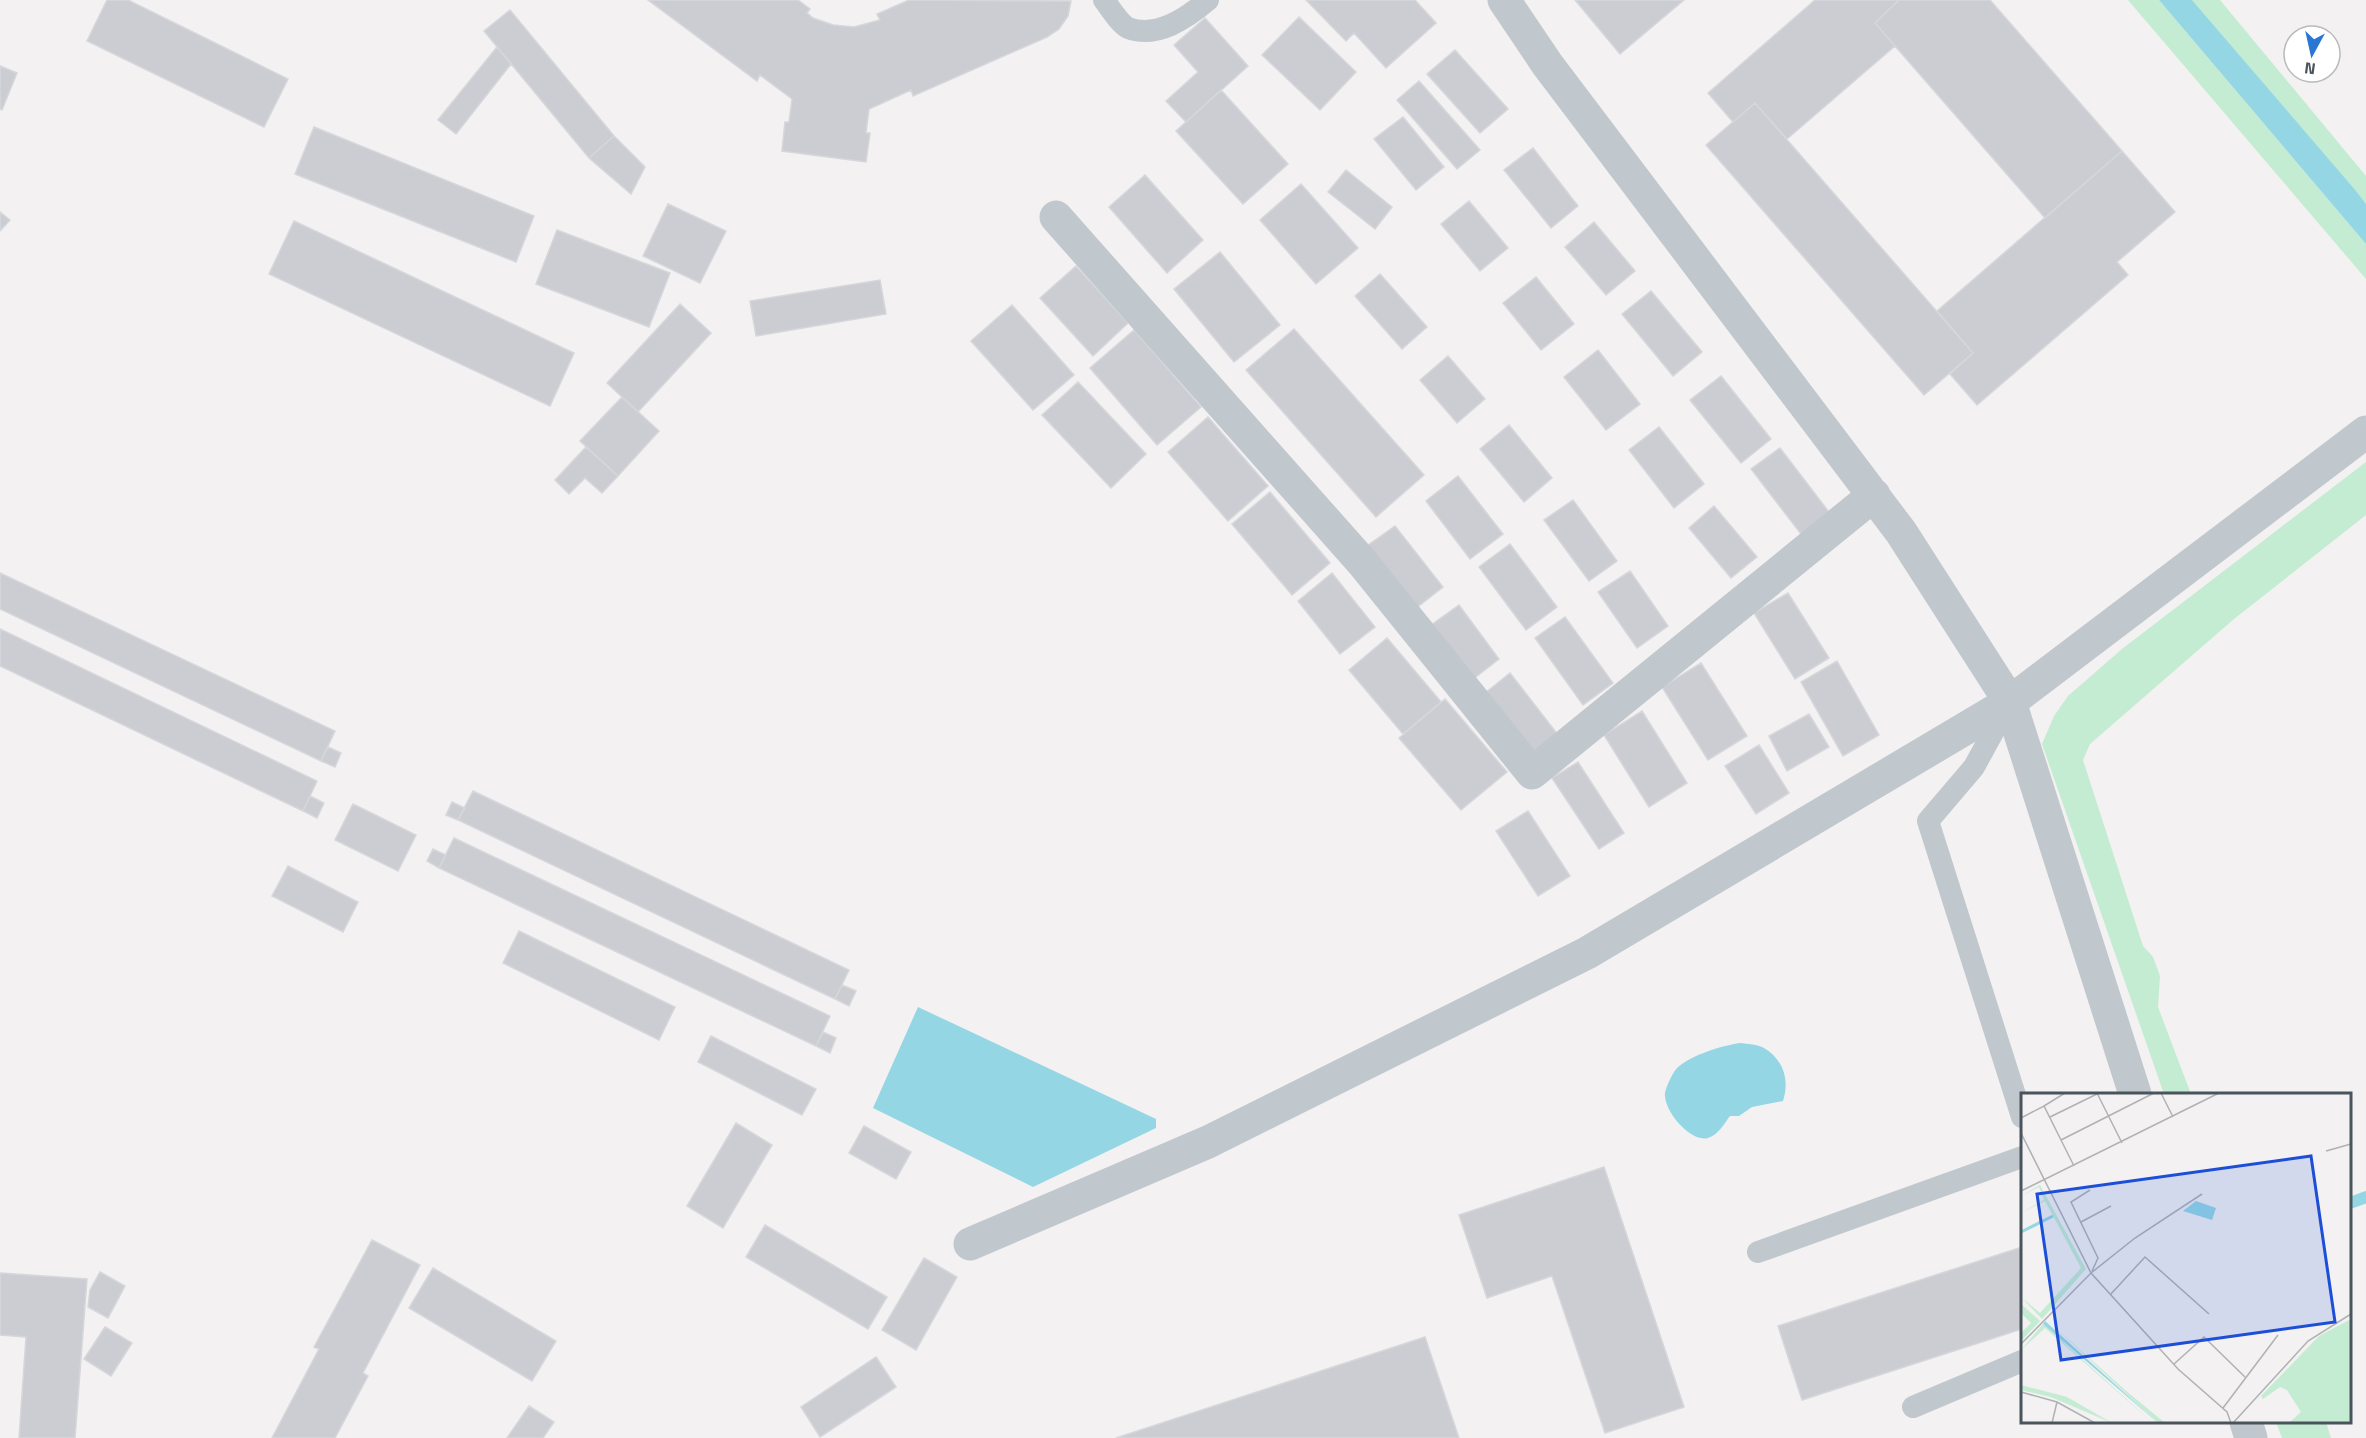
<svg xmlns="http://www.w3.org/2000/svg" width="2366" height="1438" viewBox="0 0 2366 1438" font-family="'Titillium Web',sans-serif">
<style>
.green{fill:#c3ecd2}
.water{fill:#95d6e5}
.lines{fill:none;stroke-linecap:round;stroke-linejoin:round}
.stream{stroke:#95d6e5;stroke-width:12}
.building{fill:#cbcdd2;stroke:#d5d7db;stroke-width:1.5}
.lane{stroke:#c0c8ce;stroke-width:22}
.street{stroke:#c0c8ce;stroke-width:33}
.inset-river{fill:none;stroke:#95d6e5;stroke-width:3}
.inset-road{fill:none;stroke:#afb2b5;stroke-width:1.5}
.view{fill:#1d4ed8;fill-opacity:0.15;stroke:#1d4ed8;stroke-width:3}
.inset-edge{fill:none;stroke:#4a545c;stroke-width:3}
</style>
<rect width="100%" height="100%" fill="#f3f1f1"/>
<!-- green -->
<path class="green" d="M2128 0H2159L2366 244V279Z
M2192 0H2220L2366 176V204Z
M2366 462V515L2234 619 2090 744 2083 760 2143 946 2153 957 2160 976 2158 1007 2191 1094H2164L2042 744 2054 716 2068 696 2122 649Z
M2276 1422H2326L2331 1438H2282Z"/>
<!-- water -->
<path class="water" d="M2159 0H2192L2356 191 2366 204V244Z
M918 1007 1156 1119V1128L1033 1187 873 1108Z
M1740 1043C1748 1044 1757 1044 1764 1048 1783 1059 1790 1080 1783 1101L1752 1107 1739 1116H1730C1724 1124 1718 1135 1708 1138 1690 1143 1663 1110 1665 1093 1666 1087 1671 1077 1674 1072 1683 1057 1724 1045 1740 1043Z"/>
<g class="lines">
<!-- stream -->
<path class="stream" d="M2350 1203 2366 1197"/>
</g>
<!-- building -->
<path class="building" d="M107 0H128L288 79 264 127 87 41Z
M648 0H798L810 9 807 13 813 18 833 25 854 27 880 20 877 14 909 0 1071 1 1068 16 1059 29 1047 37 913 96 911 90 869 109 866 133H870L866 162 782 151 785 122H789L792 99 760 75 757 81Z
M1306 0H1415L1436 23 1386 68 1354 33 1346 41Z
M1575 0H1684L1620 54Z
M1815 0H1899L1875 23 1895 46 1787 139 1755 103 1733 122 1708 93Z
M1899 0H1990L2122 151 2045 218 1875 23Z
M510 10 614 136 589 158 484 31Z
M1299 17 1356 72 1320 110 1262 55Z
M1205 18 1248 66 1186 122 1166 101 1198 72 1174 45Z
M497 47 511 64 456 134 438 120Z
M1455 50 1508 109 1480 133 1427 74Z
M0 66 17 73 2 110 0 109Z
M1419 81 1480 150 1457 169 1397 100Z
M1221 90 1288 164 1243 204 1176 131Z
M1755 103 1973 353 1924 395 1706 145Z
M1403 117 1444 167 1416 190 1374 139Z
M314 127 534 216 516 262 295 174Z
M614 136 645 167 631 194 589 158Z
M1533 148 1578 206 1551 228 1504 170Z
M2122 151 2175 212 2117 262 2128 275 1977 405 1950 374 1973 353 1937 311Z
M1346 170 1392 207 1375 229 1328 192Z
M1145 175 1203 240 1167 273 1109 207Z
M1301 184 1358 248 1316 284 1260 220Z
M1469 201 1508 248 1480 271 1441 224Z
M668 204 726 231 700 283 643 256Z
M0 212 10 220 0 231Z
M294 221 574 353 550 406 269 274Z
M1594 222 1635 271 1606 295 1565 247Z
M557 230 670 273 649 327 536 284Z
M1220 252 1280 325 1234 362 1174 289Z
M1076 266 1128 323 1093 356 1040 298Z
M1380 274 1427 327 1402 349 1355 296Z
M1536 277 1574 324 1541 350 1503 303Z
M880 280 886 314 756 336 750 301Z
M1651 291 1702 352 1673 376 1622 314Z
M680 304 711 333 638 412 607 383Z
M1012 305 1074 375 1033 410 971 341Z
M1294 329 1424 475 1376 517 1246 370Z
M1134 330 1201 407 1157 445 1090 368Z
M1598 350 1640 404 1606 430 1564 377Z
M1448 356 1485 399 1457 423 1420 380Z
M1721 376 1771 439 1741 463 1690 400Z
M1078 382 1146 454 1111 488 1042 415Z
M622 397 659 431 618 476 580 441Z
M1208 417 1268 486 1228 521 1168 452Z
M1509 425 1552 478 1524 502 1480 449Z
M1659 427 1704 484 1674 508 1629 450Z
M586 447 618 476 602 493 585 478 569 494 555 480Z
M1780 448 1829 512 1801 534 1751 469Z
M1458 476 1503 534 1470 559 1426 501Z
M1270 492 1330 563 1292 595 1232 524Z
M1573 500 1617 561 1589 581 1544 520Z
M1714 506 1757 557 1731 578 1689 528Z
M1395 526 1443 587 1415 609 1367 546Z
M1510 544 1557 607 1526 630 1479 567Z
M1630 571 1668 626 1637 648 1598 592Z
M0 573 335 731 321 761 0 609Z
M1332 573 1375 627 1340 654 1298 601Z
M1788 593 1829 658 1795 679 1754 613Z
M1459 605 1499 659 1468 683 1427 628Z
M1565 617 1613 683 1583 705 1535 638Z
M0 629 317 781 303 811 0 666Z
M1387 638 1441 702 1403 734 1349 670Z
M1837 661 1879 735 1843 756 1801 682Z
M1701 663 1747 736 1708 760 1662 687Z
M1510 673 1559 736 1530 759 1480 697Z
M1445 699 1507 772 1461 810 1399 738Z
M1642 711 1687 783 1649 807 1604 735Z
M1809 714 1829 747 1787 771 1769 736Z
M1759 745 1789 793 1756 814 1725 766Z
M328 747 341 753 335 767 321 761Z
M1578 762 1624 833 1599 849 1552 778Z
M473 791 849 970 835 999 458 820Z
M310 796 324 803 317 818 303 811Z
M452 802 465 808 458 820 446 815Z
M353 804 416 835 398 871 335 840Z
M1528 811 1570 876 1538 896 1496 831Z
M454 838 830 1016 816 1046 439 868Z
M433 849 446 855 439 868 427 861Z
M288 866 358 902 343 932 272 896Z
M519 931 675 1007 659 1040 503 963Z
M842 985 856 991 849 1006 835 999Z
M823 1032 836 1038 830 1053 816 1046Z
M711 1036 816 1089 802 1115 698 1062Z
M736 1123 772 1145 723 1228 687 1206Z
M864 1126 911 1152 896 1179 849 1153Z
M1604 1167 1684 1407 1605 1433 1552 1276 1487 1298 1459 1215Z
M765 1225 887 1297 868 1329 746 1257Z
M372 1240 420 1265 363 1373 368 1376 335 1438H272L319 1349 314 1347Z
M2022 1247V1329L1802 1400 1778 1326Z
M924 1258 957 1277 916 1350 882 1330Z
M433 1268 556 1341 532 1381 409 1308Z
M100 1272 125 1286 108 1318 88 1307 90 1290Z
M0 1273 87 1279 75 1438H19L26 1337 0 1335Z
M105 1327 132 1343 111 1376 84 1359Z
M1425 1337 1459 1438H1116Z
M876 1357 896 1387 820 1437 801 1407Z
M529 1406 554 1422 543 1438H507Z"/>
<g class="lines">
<!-- lane -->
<path class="lane" d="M1104 0C1110 8 1120 24 1128 28 1157 39 1187 18 1208 0
M2009 703 1974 767 1928 821 2022 1117
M1758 1252 2022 1157
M1913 1407 2022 1361"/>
<!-- street -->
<path class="street" d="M1504 0 1547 64 1901 532 2010 702 2135 1094
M1056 217 1362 562 1532 773 1874 495
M970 1244 1208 1142 1587 953 2010 702 2366 432
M2246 1422 2251 1438"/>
</g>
<!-- overview -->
<g transform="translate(2021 1093)">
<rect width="330" height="330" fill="#f3f1f1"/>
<path d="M19 92 65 176 21 226 0 204 19 220 60 175 24 108 0 120 23 107 18 94 0 103ZM0 211 19 228 0 248V240L10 230 0 220ZM330 226V330H268L280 319 266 297 259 294 242 306 240 303 298 243ZM26 227 104 297 144 330H137ZM22 231 132 330 24 235 0 257ZM0 292 46 304 91 330 30 304 0 297Z" fill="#c3ecd2"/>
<path d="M175 108 195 115 191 127 162 118ZM24 228 137 330 22 231Z" fill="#95d6e5"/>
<path class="inset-river" d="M0 139 32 123"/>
<path class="inset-road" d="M76 0 101 50M140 0 152 24M23 13 44 0M29 24 78 0M0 25 23 13 53 73M0 40 70 180 157 276 206 319 210 330M40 47 133 0M305 58 330 51M69 97 50 109 77 165 71 178M0 98 198 0M60 129 90 113M89 202 124 164 188 221M0 251 70 180 114 145 181 101M153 271 183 244 224 284M0 299 36 309 74 330M202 315 257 242M0 330H27M31 330 36 309M212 330 287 248 330 221"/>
<path class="view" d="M290 63 314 229 40 267 16 101Z"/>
<rect width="330" height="330" class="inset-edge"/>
</g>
<!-- north arrow -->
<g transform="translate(2312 54) rotate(188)"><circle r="28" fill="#ffffff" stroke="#b7bbbe" stroke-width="1.5"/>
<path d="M0-4.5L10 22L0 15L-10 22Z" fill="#2a77d3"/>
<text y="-9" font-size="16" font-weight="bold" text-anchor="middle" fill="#4a545c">N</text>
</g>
</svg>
